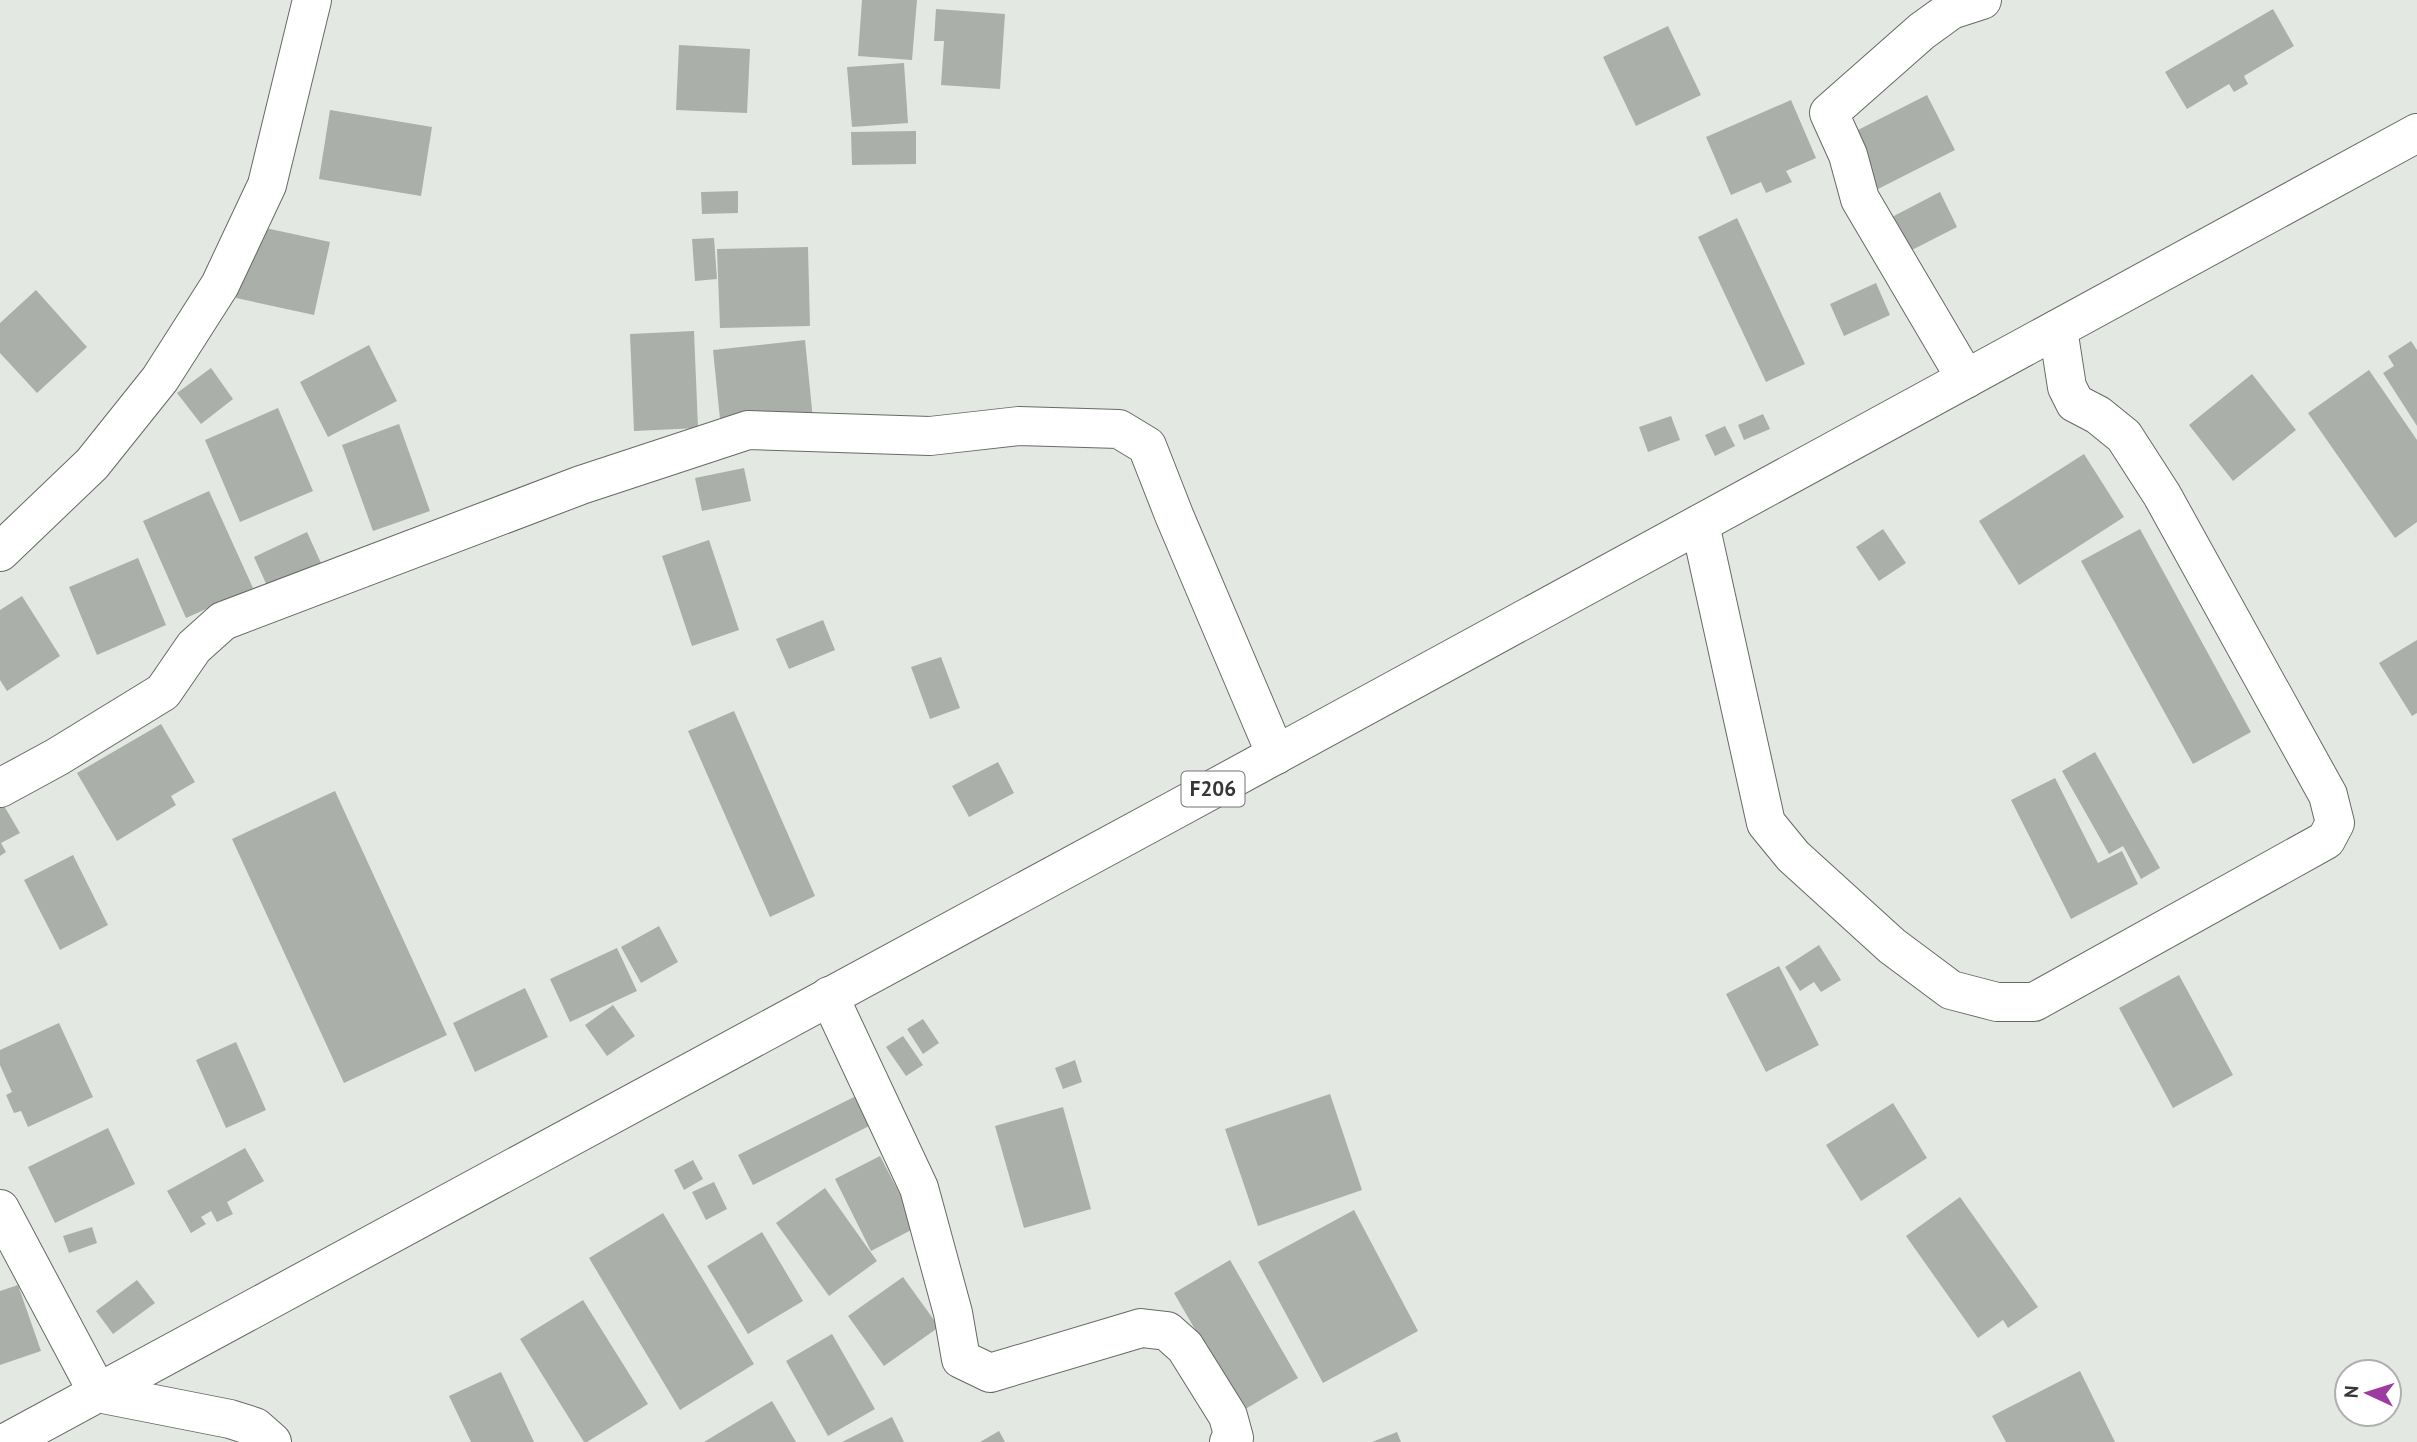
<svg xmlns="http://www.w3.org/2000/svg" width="2417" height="1442" viewBox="0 0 2417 1442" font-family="'PT Sans',sans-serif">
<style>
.building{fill:#abafaa}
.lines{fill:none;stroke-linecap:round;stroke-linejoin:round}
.minor-casing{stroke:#666a65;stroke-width:40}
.major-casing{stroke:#666a65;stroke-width:40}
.minor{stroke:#fff;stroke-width:38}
.major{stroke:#fff;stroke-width:38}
.labels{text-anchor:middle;stroke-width:7;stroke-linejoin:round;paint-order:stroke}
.shield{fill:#fff;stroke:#727372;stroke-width:2}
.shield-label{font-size:21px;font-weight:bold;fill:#353735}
</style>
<rect width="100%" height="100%" fill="#e3e8e2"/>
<!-- building -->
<path class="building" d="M862 0H917L912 60 858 56Z
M936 9 1005 14 1000 89 941 85 944 41H934Z
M2273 9 2294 46 2244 76 2248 84 2234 92 2229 84 2187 109 2165 72Z
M1668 26 1701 95 1636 126 1603 57Z
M679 45 750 49 747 113 676 110Z
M904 63 908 123 852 127 847 67Z
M1927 95 1955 150 1878 189 1850 134Z
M1791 100 1816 158 1786 171 1792 182 1766 193 1761 182 1731 195 1706 137Z
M330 110 432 127 421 196 319 179Z
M916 131V164L852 165 851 132Z
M738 191V213L702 214 701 192Z
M1940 192 1957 227 1908 252 1890 218Z
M1737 218 1805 364 1766 382 1698 237Z
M252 225 330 242 314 315 236 298Z
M714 238 717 279 695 281 692 239Z
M808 247 810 326 720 328 717 249Z
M1876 283 1890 315 1844 336 1830 304Z
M36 290 87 347 37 393 0 353V323Z
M694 331 698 428 634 431 630 334Z
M805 340 813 419 721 429 713 350Z
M2411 341 2417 350V426L2383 373 2394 366 2388 356Z
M369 345 397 401 328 437 300 382Z
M211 368 233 399 201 424 177 393Z
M2369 370 2417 440V522L2395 538 2308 413Z
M2252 374 2296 430 2233 481 2189 425Z
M278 408 313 491 240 522 205 440Z
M1763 414 1770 429 1744 440 1738 425Z
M1671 416 1680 440 1648 452 1639 427Z
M399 424 430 511 373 531 342 445Z
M1725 426 1735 446 1715 456 1705 435Z
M2084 454 2124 517 2019 585 1979 521Z
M744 468 751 501 702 511 695 478Z
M209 491 253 588 186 618 143 521Z
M1883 529 1906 563 1879 581 1856 547Z
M2140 529 2251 732 2193 764 2081 561Z
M307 532 321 563 268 588 254 557Z
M709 540 739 630 692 646 662 556Z
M138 558 166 625 97 655 69 587Z
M22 596 60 656 7 691 0 680V610Z
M823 620 835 650 789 669 776 639Z
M2417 640V713L2412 716 2379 663Z
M941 657 960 708 930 719 911 667Z
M734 711 815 896 770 917 688 731Z
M161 724 195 782 171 796 176 805 117 841 77 773Z
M2095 752 2160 868 2141 879 2123 846 2109 854 2062 771Z
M998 762 1014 793 969 817 952 786Z
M2055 778 2098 863 2122 851 2138 884 2071 919 2011 800Z
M335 791 447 1035 344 1083 232 839Z
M0 799 20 833 1 843 6 852 0 856Z
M73 855 108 925 60 950 24 880Z
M659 926 678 962 641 983 621 947Z
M1819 945 1841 980 1821 992 1814 982 1800 991 1785 967Z
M617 948 637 991 570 1022 550 979Z
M1779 966 1819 1045 1766 1072 1726 994Z
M2179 975 2233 1075 2173 1108 2119 1008Z
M525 988 548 1037 475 1072 453 1023Z
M613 1005 635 1036 607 1056 585 1025Z
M923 1019 939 1043 923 1054 907 1029Z
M59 1023 93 1097 28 1127 21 1111 14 1113 6 1095 12 1092 0 1065V1050Z
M903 1036 923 1065 906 1076 886 1047Z
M236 1042 266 1110 226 1128 196 1060Z
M1075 1060 1082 1082 1063 1089 1055 1068Z
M1330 1094 1362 1190 1258 1226 1225 1129Z
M856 1096 871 1125 753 1185 738 1155Z
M1893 1103 1927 1158 1861 1201 1826 1145Z
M1063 1107 1091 1209 1024 1228 995 1126Z
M108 1128 135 1184 55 1223 28 1167Z
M245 1148 264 1181 227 1202 233 1214 217 1222 211 1211 201 1217 206 1224 191 1233 167 1191Z
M880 1156 917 1227 871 1251 835 1179Z
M693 1160 703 1179 684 1190 674 1170Z
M714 1182 727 1209 706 1220 692 1192Z
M825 1188 877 1261 829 1296 776 1223Z
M1960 1197 2038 1307 2008 1328 2003 1320 1978 1338 1906 1236Z
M1354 1210 1418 1331 1323 1383 1258 1262Z
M663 1213 754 1364 680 1410 589 1258Z
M92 1227 97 1243 69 1253 63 1236Z
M762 1232 803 1301 748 1334 707 1266Z
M1230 1260 1298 1378 1242 1411 1174 1293Z
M903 1277 939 1327 884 1366 848 1316Z
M137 1280 155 1303 113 1334 96 1311Z
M18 1285 41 1351 0 1365V1291Z
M583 1300 648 1404 587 1442H584L520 1339Z
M832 1334 875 1409 828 1436 786 1361Z
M2080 1371 2115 1442H2006L1992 1416Z
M501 1372 534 1442H471L449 1396Z
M772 1401 796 1442H704Z
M892 1417 904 1442H842Z
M999 1431 1005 1442H980Z
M1397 1432 1401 1442H1372Z"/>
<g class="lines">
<defs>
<path id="minor" d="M1966 379 1860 199 1848 155 1829 113 1922 31 1951 10 1982 0
M1700 524 1766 823 1793 856 1892 946 1951 990 1997 1002H2034L2326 840 2335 823 2328 795 2162 495 2124 436 2098 415 2075 403 2067 387 2058 329
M0 552 92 464 160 379 220 285 267 185 312 0
M0 788 57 757 163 692 194 647 223 621 581 485 748 430 930 436 1019 426 1119 429 1147 446 1174 515 1276 755
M829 996 919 1188 953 1313 961 1359 990 1373 1141 1328 1167 1331 1185 1347 1228 1416 1234 1438 1229 1442
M0 1209 98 1393 230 1419 255 1427 272 1442"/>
<path id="major" d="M7 1442 1180 807 2417 133"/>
</defs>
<!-- minor casing -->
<use href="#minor" class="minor-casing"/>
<!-- major casing -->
<use href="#major" class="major-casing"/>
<!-- minor -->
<use href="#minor" class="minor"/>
<!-- major -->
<use href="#major" class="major"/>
</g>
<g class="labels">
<!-- shield labels -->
<rect class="shield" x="1181.5" y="771.5" width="63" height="35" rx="5"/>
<g class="shield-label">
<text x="1213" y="796">F206</text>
</g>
</g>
<!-- north arrow -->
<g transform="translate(2368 1393) rotate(274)"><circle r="33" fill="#ffffff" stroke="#aeafae" stroke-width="2"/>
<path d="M0-5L12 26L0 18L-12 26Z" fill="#9e3ba1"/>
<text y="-10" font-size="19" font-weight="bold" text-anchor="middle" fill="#353735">N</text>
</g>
</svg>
